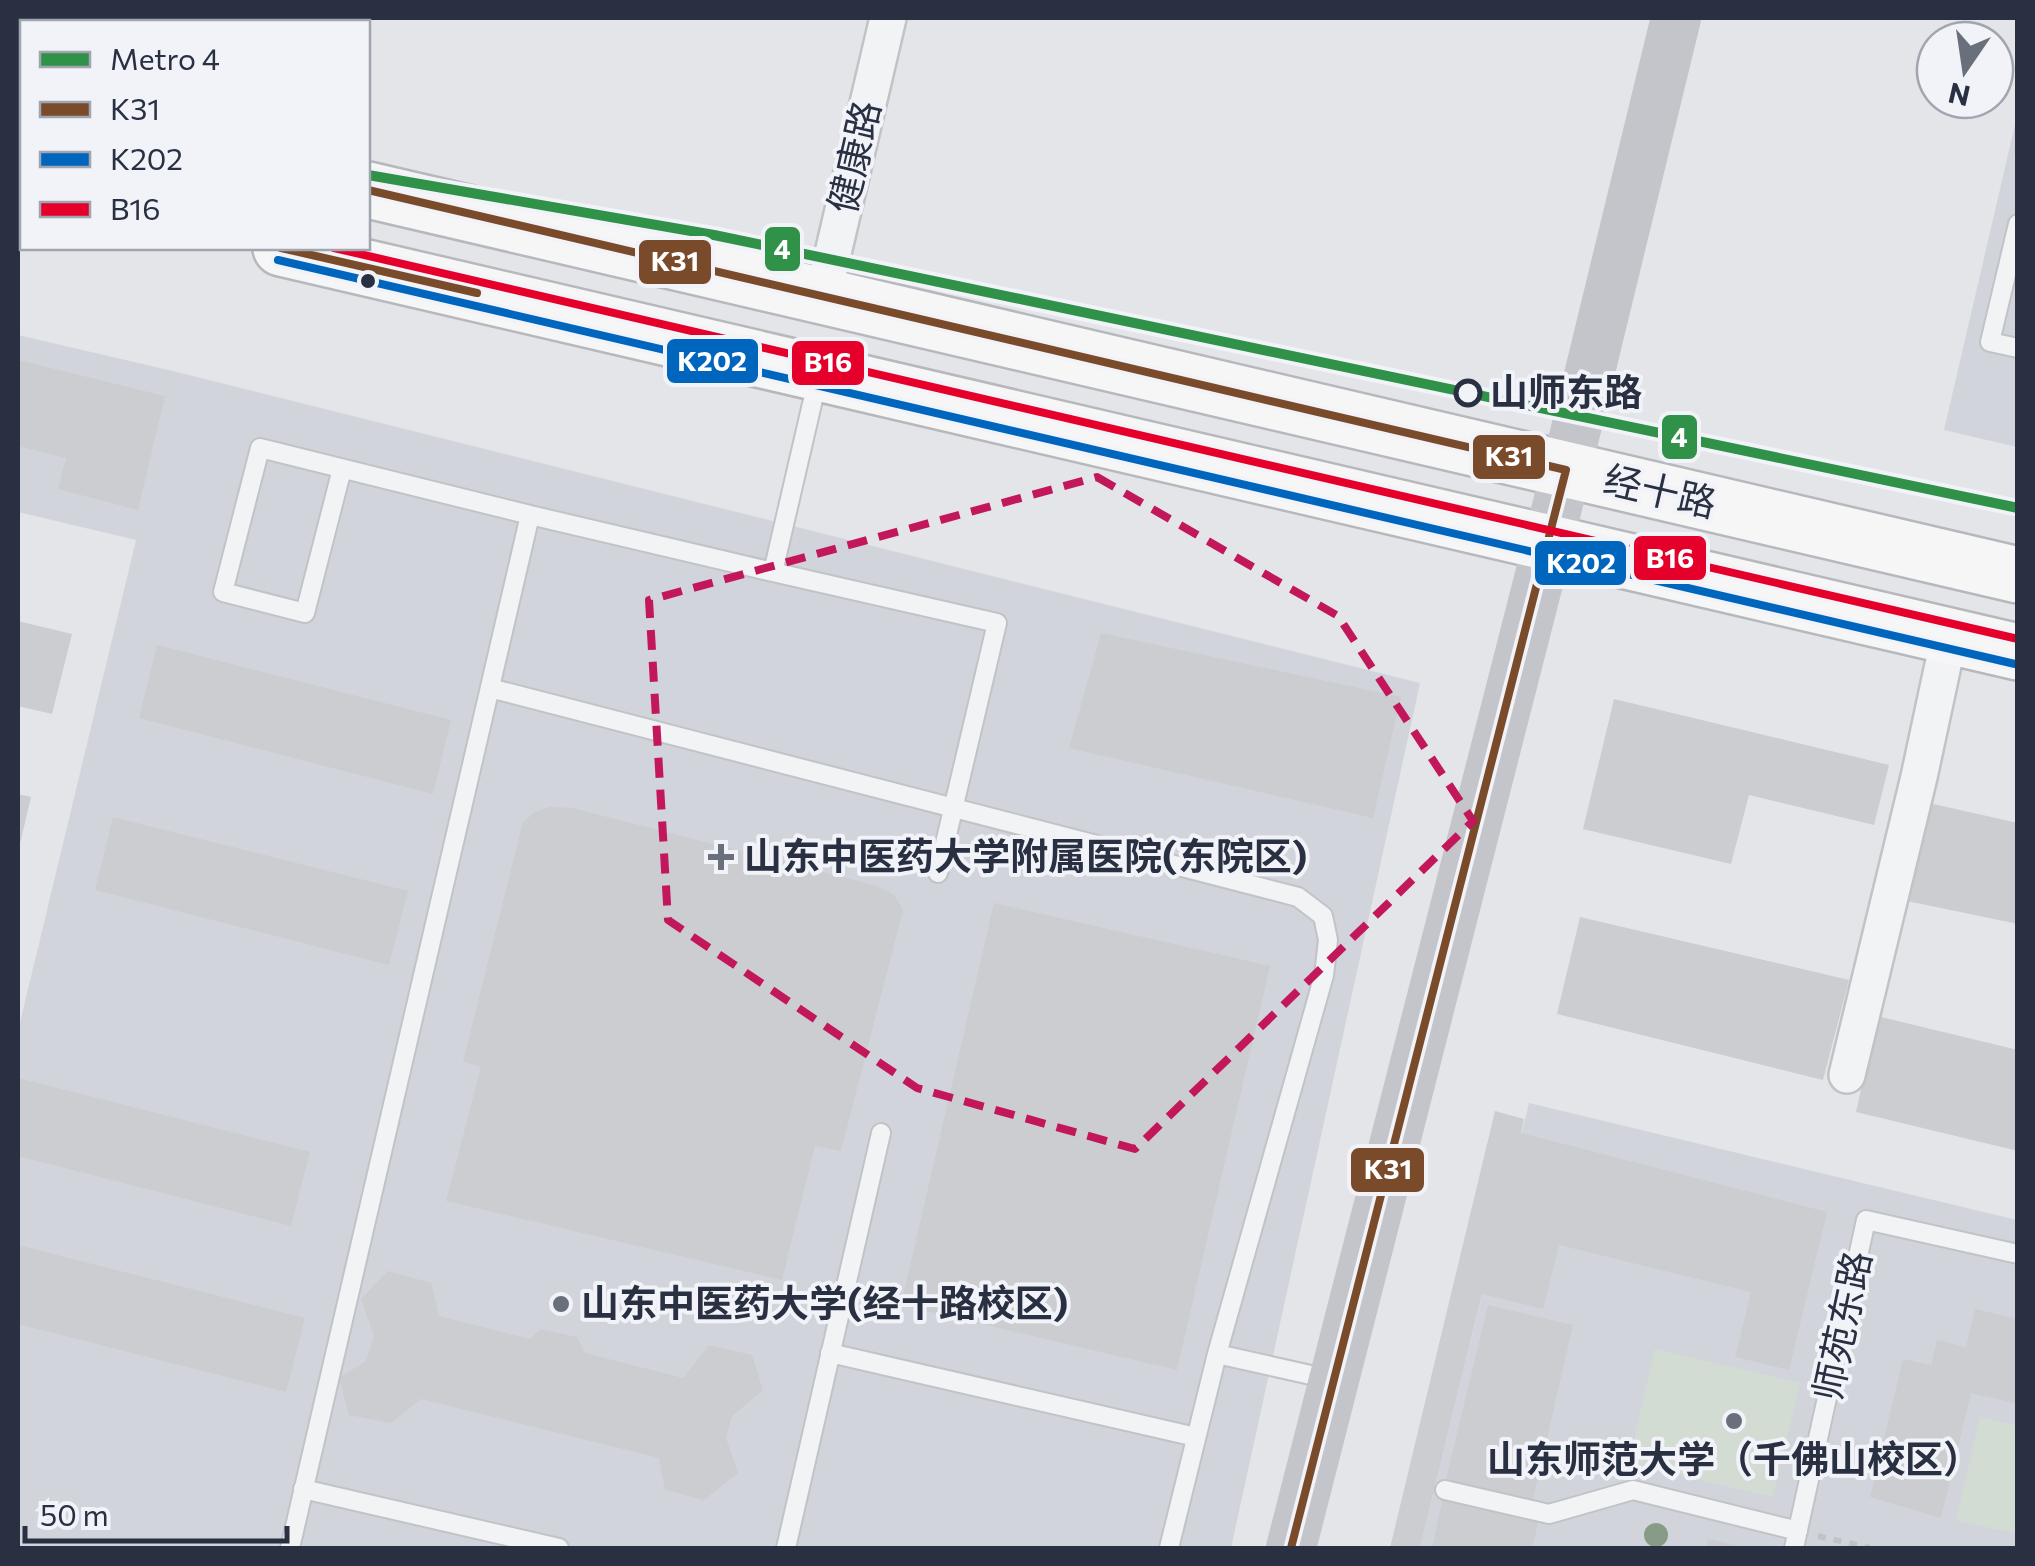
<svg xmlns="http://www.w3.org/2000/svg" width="2035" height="1566" viewBox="0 0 2035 1566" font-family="Commissioner,'Noto Sans SC',sans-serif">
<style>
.built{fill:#d1d4db}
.green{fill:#d3dcd3}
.building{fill:#cccdd0}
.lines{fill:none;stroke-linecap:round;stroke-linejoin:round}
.service-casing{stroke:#c1c3c6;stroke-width:22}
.minor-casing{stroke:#c1c3c6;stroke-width:40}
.trunk-casing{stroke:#b6b8bd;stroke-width:60}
.path{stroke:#c2c3c8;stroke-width:6;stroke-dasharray:8 8;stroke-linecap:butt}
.service{stroke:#f2f3f5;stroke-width:18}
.minor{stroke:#f2f3f5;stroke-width:35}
.secondary{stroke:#c3c5ca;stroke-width:50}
.trunk{stroke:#f6f6f7;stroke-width:55}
.bus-1-casing{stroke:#f1f3f8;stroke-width:15}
.bus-2-casing{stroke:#f1f3f8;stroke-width:15}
.bus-3-casing{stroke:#f1f3f8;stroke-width:15}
.bus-1{stroke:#7a4b2a;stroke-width:8}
.bus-2{stroke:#0065bd;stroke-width:8}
.bus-3{stroke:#e4002b;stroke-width:8}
.metro-1-casing{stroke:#f1f3f8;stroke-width:18}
.metro-1{stroke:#2f9248;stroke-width:10}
.tree{fill:#879b86}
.marked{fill:none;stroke:#c2185b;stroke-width:8;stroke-dasharray:20 12;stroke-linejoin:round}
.bus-dot{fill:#293042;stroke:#f1f3f8;stroke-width:4}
.stop-dot{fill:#f1f3f8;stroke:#293042;stroke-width:5}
.poi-dot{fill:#6a6f7c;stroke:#f1f3f8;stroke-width:4}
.labels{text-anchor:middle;stroke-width:8;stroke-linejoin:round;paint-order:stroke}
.street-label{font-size:38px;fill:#293042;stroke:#f1f3f8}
.stop-label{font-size:38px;font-weight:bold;fill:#293042;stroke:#f1f3f8;text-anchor:start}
.poi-label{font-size:38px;font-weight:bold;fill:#293042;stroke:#f1f3f8;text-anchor:start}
.line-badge{stroke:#f1f3f8;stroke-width:4}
.badge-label{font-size:28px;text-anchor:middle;font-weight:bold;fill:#fff}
</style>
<rect width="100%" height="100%" fill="#e3e5e8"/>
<!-- built -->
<path class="built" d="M2017 116V447L1944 430Z
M18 335 177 372 1420 683 1231 1548H18V1031L136 540 18 512Z
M1529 1103 2017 1220V1548H1420Z"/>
<!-- green -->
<path class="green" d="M1655 1349 1800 1383 1773 1497 1628 1464Z
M1980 1417 2017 1426V1534L1956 1520Z"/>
<!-- building -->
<path class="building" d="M18 360 165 396 138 510 58 489 66 458 18 446Z
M18 621 72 634 52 714 18 706Z
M1101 633 1401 697 1373 818 1069 748Z
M157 645 451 720 433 794 139 718Z
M1614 699 1889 765 1874 825 1749 795 1731 864 1583 829Z
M18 794 31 797 19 848 18 847Z
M1929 803 2018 823V924L1907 901Z
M550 807 572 808 877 886 894 895 903 910 841 1151 815 1146 782 1280 446 1201 481 1067 463 1062 523 822 535 812Z
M113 817 408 891 389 965 95 890Z
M994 903 1270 966 1177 1370 901 1305Z
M1580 917 1849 980 1823 1080 1557 1014Z
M1877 1016 2018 1050V1151L1856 1112Z
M18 1078 310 1152 291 1226 18 1156Z
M1495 1111 1524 1119 1521 1133 1827 1212 1789 1370 1735 1357 1751 1292 1559 1245 1543 1309 1482 1294 1420 1548H1390Z
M18 1245 305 1318 286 1392 18 1324Z
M388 1271 431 1283 439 1316 530 1339 540 1329 577 1337 585 1353 683 1378 709 1345 752 1355 763 1390 732 1416 726 1438 738 1473 704 1500 665 1490 659 1458 421 1399 391 1423 349 1415 339 1378 366 1361 374 1336 361 1299Z
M1488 1305 1573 1325 1532 1503 1445 1483Z
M1975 1309 2018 1319V1404L1971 1393 1941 1518 1870 1497 1903 1359 1931 1365 1937 1340 1966 1347Z
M1443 1497 1539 1520 1532 1548H1432Z
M1708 1539 1745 1547 1744 1548H1706Z"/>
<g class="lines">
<defs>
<path id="service" d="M2018 224 1990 342 2018 348
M342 469 305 613 223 592 260 448 530 515
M773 572 997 623 938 873
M490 688 1298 897 1323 916 1328 940 1324 975 1217 1354
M830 1353 1196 1437
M303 1489 559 1548
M1445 1490 1549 1514 1633 1490 1798 1531
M290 1548 530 515 773 572 818 378
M786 1548 881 1133
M1169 1548 1217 1354 1333 1380
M1794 1548 1866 1220 2018 1254"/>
<path id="minor" d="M163 22 164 18
M823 296 888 18
M1847 1075 1919 777 1949 637"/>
<path id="trunk" d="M18 108 22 109
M18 186 22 187
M368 190 2018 575
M281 248 2018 652"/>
</defs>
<!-- service casing -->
<use href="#service" class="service-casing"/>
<!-- minor casing -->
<use href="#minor" class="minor-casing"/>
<!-- trunk casing -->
<use href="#trunk" class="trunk-casing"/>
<!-- path -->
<path class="path" d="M1818 1536 1870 1548"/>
<!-- service -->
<use href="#service" class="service"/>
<!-- minor -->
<use href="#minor" class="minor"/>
<!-- secondary -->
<path class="secondary" d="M1291 1548 1548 544 1676 18"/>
<!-- trunk -->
<use href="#trunk" class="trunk"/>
<defs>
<path id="bus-1" d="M368 190 1566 470 1291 1548
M281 248 477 293"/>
<path id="bus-2" d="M278 260 2015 664"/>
<path id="bus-3" d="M334 248 2018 639"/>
</defs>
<!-- bus-1 casing -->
<use href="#bus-1" class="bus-1-casing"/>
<!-- bus-2 casing -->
<use href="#bus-2" class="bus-2-casing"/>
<!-- bus-3 casing -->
<use href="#bus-3" class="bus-3-casing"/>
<!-- bus-1 -->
<use href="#bus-1" class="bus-1"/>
<!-- bus-2 -->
<use href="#bus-2" class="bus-2"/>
<!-- bus-3 -->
<use href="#bus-3" class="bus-3"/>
<defs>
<path id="metro-1" d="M368 175 714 235 2018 508"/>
</defs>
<!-- metro-1 casing -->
<use href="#metro-1" class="metro-1-casing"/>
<!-- metro-1 -->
<use href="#metro-1" class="metro-1"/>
</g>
<!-- trees -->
<circle class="tree" cx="1656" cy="1535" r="12"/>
<!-- marked area -->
<path class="marked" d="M1097 477 1338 616 1473 821 1135 1149 917 1088 668 920 649 600Z"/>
<!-- markers -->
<circle class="bus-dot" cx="368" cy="281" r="9"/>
<circle class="stop-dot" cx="1468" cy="393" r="12"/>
<g class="poi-dot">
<path d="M716 842h10v10h10v10h-10v10h-10v-10h-10v-10h10z"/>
<circle cx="561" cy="1304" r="10"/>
<circle cx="1734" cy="1421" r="10"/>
</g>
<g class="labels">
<!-- street labels -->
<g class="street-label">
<text transform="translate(855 157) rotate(-77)" y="13">健康路</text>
<text transform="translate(1660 492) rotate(13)" y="13">经十路</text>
<text transform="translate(1843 1326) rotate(-78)" y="13">师苑东路</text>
</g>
<!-- stop labels -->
<g class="stop-label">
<text x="1490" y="406">山师东路</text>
</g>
<!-- poi labels -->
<g class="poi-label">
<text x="744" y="870">山东中医药大学附属医院(东院区)</text>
<text x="581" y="1317">山东中医药大学(经十路校区)</text>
<text x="1734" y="1473" text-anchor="middle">山东师范大学（千佛山校区）</text>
</g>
</g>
<g class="line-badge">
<rect x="763" y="225" width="39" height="48" rx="10" fill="#2f9248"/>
<rect x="637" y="238" width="76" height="48" rx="10" fill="#7a4b2a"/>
<rect x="665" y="337" width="95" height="48" rx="10" fill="#0065bd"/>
<rect x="790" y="339" width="76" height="48" rx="10" fill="#e4002b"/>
<rect x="1660" y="413" width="39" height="48" rx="10" fill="#2f9248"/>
<rect x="1471" y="433" width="76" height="48" rx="10" fill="#7a4b2a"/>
<rect x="1632" y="534" width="76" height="48" rx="10" fill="#e4002b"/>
<rect x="1533" y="539" width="95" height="48" rx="10" fill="#0065bd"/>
<rect x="1349" y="1146" width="77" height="48" rx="10" fill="#7a4b2a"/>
</g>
<g class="badge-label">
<text x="782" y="259">4</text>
<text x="675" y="271">K31</text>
<text x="712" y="371">K202</text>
<text x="828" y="372">B16</text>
<text x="1679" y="447">4</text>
<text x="1509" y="466">K31</text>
<text x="1670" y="568">B16</text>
<text x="1581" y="573">K202</text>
<text x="1388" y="1179">K31</text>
</g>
<!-- border -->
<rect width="2035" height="1566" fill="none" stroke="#293042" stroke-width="40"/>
<!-- legend -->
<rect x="20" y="20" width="350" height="230" fill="#f1f3f8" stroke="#a1a5af" stroke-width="2.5"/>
<rect x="40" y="52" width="50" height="15" fill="#2f9248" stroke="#a1a5af" stroke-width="2.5"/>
<text x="110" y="70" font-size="30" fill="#293042">Metro 4</text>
<rect x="40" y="102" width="50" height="15" fill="#7a4b2a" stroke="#a1a5af" stroke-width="2.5"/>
<text x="110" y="120" font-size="30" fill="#293042">K31</text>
<rect x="40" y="152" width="50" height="15" fill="#0065bd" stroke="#a1a5af" stroke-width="2.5"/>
<text x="110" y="170" font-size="30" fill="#293042">K202</text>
<rect x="40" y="202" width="50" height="15" fill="#e4002b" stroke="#a1a5af" stroke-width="2.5"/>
<text x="110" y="220" font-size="30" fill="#293042">B16</text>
<!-- north arrow -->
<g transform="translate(1965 70) rotate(193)"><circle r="48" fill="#f1f3f8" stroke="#a1a5af" stroke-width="2.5"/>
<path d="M0-8L18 38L0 25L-18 38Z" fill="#6a6f7c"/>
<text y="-15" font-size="28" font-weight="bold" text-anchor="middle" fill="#293042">N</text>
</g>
<!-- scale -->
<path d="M25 1526v15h262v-15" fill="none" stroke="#293042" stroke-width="5"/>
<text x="40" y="1526" font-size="30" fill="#293042" stroke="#f1f3f8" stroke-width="8" paint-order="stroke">50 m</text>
</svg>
